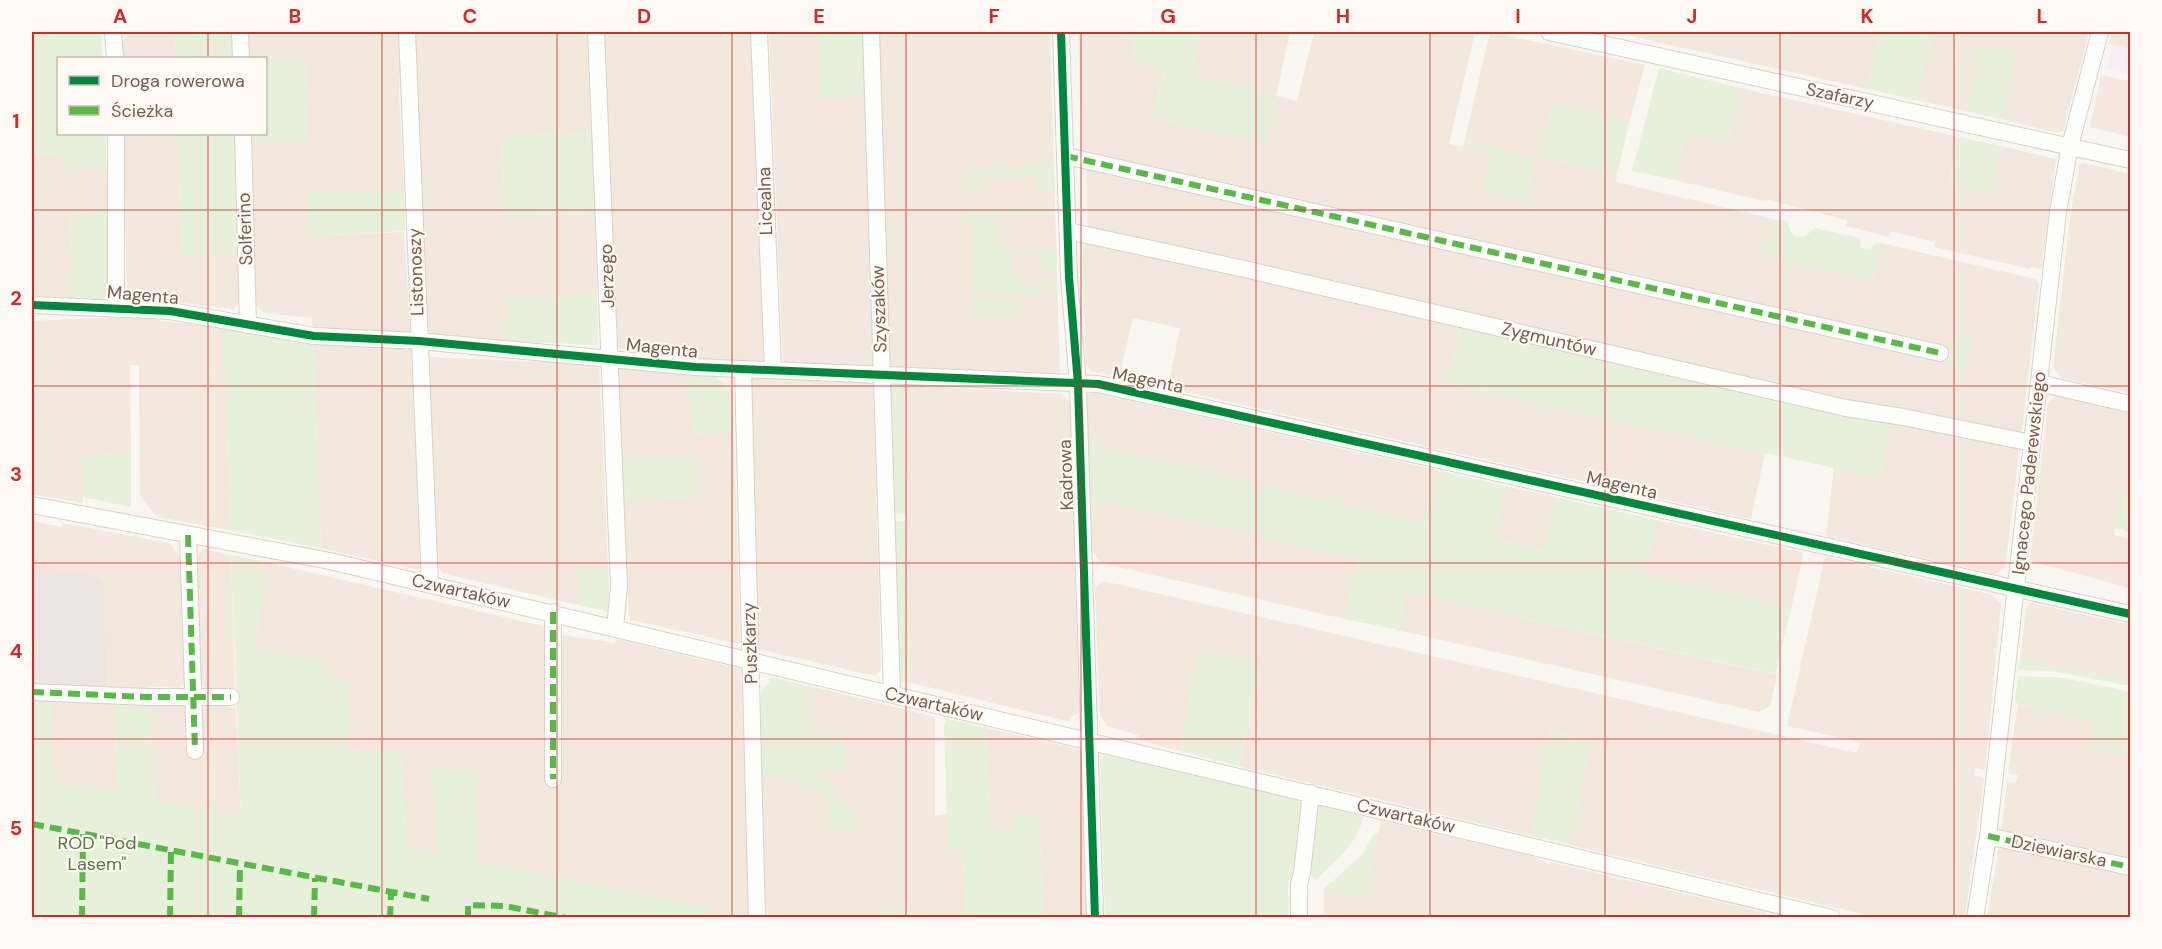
<svg xmlns="http://www.w3.org/2000/svg" width="2162" height="949" viewBox="0 0 2162 949" font-family="'DM Sans',sans-serif">
<style>
.residential{fill:#f2e8de}
.commercial{fill:#f6e8e1}
.industrial{fill:#ede5e0}
.education{fill:#f6eef6}
.green{fill:#e7f0db}
.lines{fill:none;stroke-linecap:round;stroke-linejoin:round}
.minor-casing{stroke:#d7d1cb;stroke-width:18}
.minor{stroke:#fefefd;stroke-width:16}
.quiet{stroke:#58b947;stroke-width:6;stroke-dasharray:12 6;stroke-linecap:butt}
.cycleway-casing{stroke:#fffaf3;stroke-width:11}
.cycleway{stroke:#00873e;stroke-width:8}
.grid{fill:none;stroke:#d62828;stroke-width:1.5;stroke-opacity:0.55}
.labels{text-anchor:middle;stroke-width:4.5;stroke-linejoin:round;paint-order:stroke}
.street-label{font-size:18px;fill:#7a5c4d;stroke:#fffaf3}
.park-label{font-size:18px;fill:#537a41;stroke:#fffaf3}
.neatline{fill:none;stroke:#d62828;stroke-width:2}
.grid-label{font-size:20px;text-anchor:middle;font-weight:bold;fill:#d62828}
</style>
<rect width="100%" height="100%" fill="#f9f5f0"/>
<!-- residential -->
<path class="residential" d="M175 32 176 58H122V42L130 33Z
M249 32H400L399 95 404 191 309 193 310 236 404 232 411 335 312 327V318L264 313 255 304 250 142 307 141 305 57 248 58 247 34Z
M414 32H587L591 133 502 136 505 217 595 214 597 295 507 298 505 341 428 335Z
M604 32H751L765 363 699 360 618 348Z
M769 32H818L819 66 866 96 873 368 783 363Z
M879 32H1050L1060 378 889 369Z
M1078 32H1134L1135 63 1164 70 1153 118 1265 143 1276 96 1191 77 1201 32H1290L1276 96 1297 101 1314 32H1475L1449 144 1491 153 1525 202 1535 156 1465 139 1490 32 1645 65 1630 120 1553 103 1541 157 1617 174 1616 182 1774 219 1766 257 1873 281 1881 243 2035 279 2039 284 2021 438 1088 228 1086 170 1082 169Z
M1631 32H1880L1867 89 1630 36Z
M1911 32H2089L2063 131 2057 133 2001 119 2015 56 1980 47 1966 111 1916 100 1931 36Z
M2112 32H2130V49L2109 44Z
M1740 88 1959 137 1948 183 1991 193 2002 146 2056 159 2041 269 2031 267 2030 269 1934 247V242L1891 231 1889 237 1846 226 1847 220 1765 199 1764 201 1675 180 1686 133 1728 142Z
M124 134H178L181 255 239 254 241 302 233 309 135 297 127 288Z
M63 154V169L106 166 108 211 70 213 74 298 32 296V155Z
M2084 163 2130 174V393L2061 378 2053 367 2070 218 2079 165Z
M1087 241 1461 326 1447 384 1765 453 1751 519 1168 388 1180 328 1133 318 1119 377 1091 371 1086 364 1084 308 1083 246Z
M129 317 224 328 230 530 157 517 140 496 139 365H130L131 455 83 456V503L32 494V321Z
M313 340 411 346 421 561 419 570 321 548Z
M542 355 568 364 599 366 608 570 578 568V605L442 573 436 560 428 357 541 362Z
M619 366 686 372 694 434 734 432 740 644 631 620 629 617 624 500 696 498 695 456 622 457Z
M749 375 873 381 881 669 875 676 758 649Z
M901 383 931 387 1062 394 1070 403 1079 712 1071 717 1070 722 912 683Z
M1091 392 1436 470 1424 523 1088 444 1086 396Z
M2058 395 2130 411V496L2120 494 2114 535 2130 539V588L2030 561 2048 402Z
M1893 418 2020 446 2005 568 1995 574 1826 536 1834 468 1880 478Z
M1505 486 1556 497 1544 551 1493 539Z
M1090 498 1359 558 1345 619 1101 563 1092 551Z
M1656 520 1804 553 1791 609 1644 575Z
M32 521 62 527V523L169 543 181 558 187 680 179 688 148 686V693L106 692 54 570 32 564Z
M203 549 231 555 235 690 206 689 198 681 192 560Z
M1825 557 1993 595 2001 605 1985 770 1976 768 1974 775 1984 778 1965 917H1875L1570 845 1591 741 1549 730 1532 836 1239 766 1248 728 1198 649 1180 751 1139 740 1140 736 1108 726 1100 716 1095 588 1103 581 1857 753 1860 742 1787 726Z
M265 562 547 627 555 634 615 643 616 639 741 669 749 917H712L711 908 478 862 473 771 438 855 406 849 401 753 350 750 347 699 326 681 325 660 255 648Z
M1406 592 1777 675 1770 706 1759 712 1398 630Z
M2031 603 2130 625V682L2020 659 2026 608Z
M806 685 935 717V816L947 814 949 854H963L965 917H911L910 908 884 909V917H766L762 777 799 776V771L845 769 807 734Z
M50 697 114 699 117 793 52 781Z
M148 700 179 702 188 711 190 747 187 756 204 757 200 746 199 711 207 703 236 708 241 817 154 800Z
M2018 704 2095 720 2089 747 2130 756V863L2001 834 2007 782 2016 783 2018 775 2008 773Z
M986 728 1082 750 1088 917H1043L1039 814 1014 830H990Z
M1381 821 1532 856 1549 864 1550 862 1766 913 1765 918 1324 917V889L1364 897Z
M1999 846 2130 872V917L1987 918Z"/>
<!-- commercial -->
<path class="commercial" d="M2101 75 2130 81V137L2090 127Z"/>
<!-- industrial -->
<path class="industrial" d="M32 564 103 579 106 692 32 687Z"/>
<!-- education -->
<path class="education" d="M2113 45 2130 49V75L2107 69Z"/>
<!-- green -->
<path class="green" d="M101 32 102 58H58V134H105L106 166 63 169 62 154 32 155V35Z
M175 32H231L234 58H176Z
M818 32H864L866 96 820 97Z
M1134 32H1201L1191 77 1276 96 1265 143 1153 118 1164 71 1135 63Z
M1880 32H1911L1931 36 1916 100 1867 89Z
M1979 47 2016 55 2001 119 1966 111Z
M305 56 307 142H250V134H266V58H248Z
M1659 68 1740 88 1728 142 1686 133 1675 180 1632 171Z
M1553 103 1630 120 1617 174 1541 157Z
M591 133 595 214 505 217 502 136Z
M178 134H236L239 254 181 256Z
M1959 137 2002 146 1991 194 1948 184Z
M1465 139 1535 156 1525 202 1482 192 1491 153 1463 147Z
M1054 165 1055 190 1038 191 1036 178 1031 173 1018 177 1000 178 996 173 982 175 981 188H969L968 168Z
M404 191 405 231 310 236 308 193Z
M1054 207V213L1045 216 1039 213 1033 217 1024 214 1011 217 986 216 979 222 981 232 979 238 986 247H1000L1006 251 1057 249V270H1044L1040 259 1035 255H1014L1010 259 1011 275H1017V285L1027 284V287L1057 284V292L973 295 969 210Z
M108 211V301L74 298 70 213Z
M992 216 999 218 997 231 1001 245 988 246 981 241 980 222Z
M1774 219 1787 221 1790 231 1796 237H1804L1815 228 1860 238 1861 248 1869 249 1878 242 1881 243 1873 281 1765 257Z
M597 295 598 345 505 341 507 298Z
M973 298 1015 300V310H1019V315L973 317Z
M1461 326 1893 418 1880 478 1447 384Z
M224 328 313 340 321 548 230 530Z
M1955 333 1972 337 1967 368 1943 362Z
M686 372 714 375 733 390 734 432 694 434Z
M889 382 901 383 906 514H894Z
M1088 444 1424 523 1436 470 1505 486 1493 539 1543 551 1556 497 1656 520 1644 575 1791 609 1775 674 1406 592 1398 630 1345 619 1359 558 1090 498Z
M131 455V507L83 497V456Z
M695 456 696 498 624 500 622 457Z
M2120 493 2130 496V532L2115 528Z
M894 521H906L912 683 900 681Z
M231 555 265 562 255 648 325 660 327 680H347L350 750 401 753 406 849 438 854 431 767 474 771 478 862 712 908V917L32 918V696L50 697 53 781 117 793 114 699 148 700 154 800 241 817Z
M578 568 608 570 610 612 578 605Z
M1198 649 1262 665 1239 766 1180 751Z
M2020 659 2130 682V686L2058 672 2018 669Z
M2018 676 2065 678 2130 692V756L2089 747 2094 720 2018 704 2015 701Z
M770 677 806 685 807 734 844 733 845 770H821V777L834 789 840 803 855 813V829H826C829 816 832 794 815 788L800 793 799 776 762 777 761 691 769 682Z
M947 718 986 728 990 830H1014V815L1039 814 1043 917H965L963 854H948L944 726Z
M1548 730 1591 741 1570 845 1532 836Z
M1105 755 1304 801 1296 882 1288 880 1289 917H1105L1100 760Z
M1314 804 1364 815C1356 846 1339 857 1317 879L1308 875Z
M1374 833 1378 834 1364 897 1324 889 1363 854Z
M911 908V917H884V909Z"/>
<g class="lines">
<defs>
<path id="minor" d="M113 32 115 58
M240 32 241 58
M407 32 430 585
M596 32 619 586 615 628
M759 32 773 370
M871 32 892 694
M1061 32 1069 277 1078 384 1095 918
M1549 32 2130 160
M243 134 248 325
M1066 156 1940 353
M1068 231 1240 268 1846 408 1903 417 2032 443
M32 305 170 311 314 336 419 341 695 367 1098 384 2130 614
M116 307V134
M743 369 757 918
M2039 383 2130 404
M32 505 330 561 1832 918
M188 535 195 751
M553 612V779
M32 692 147 697H231
M1988 836 2130 867
M1299 918V884L1302 873 1311 793
M1975 918 1988 836 2058 212 2070 146 2100 32"/>
</defs>
<!-- minor casing -->
<use href="#minor" class="minor-casing"/>
<!-- minor -->
<use href="#minor" class="minor"/>
<!-- quiet -->
<path class="quiet" d="M1066 156 1940 353
M188 535 195 751
M553 612V779
M32 692 147 697H231
M32 824 429 899
M1988 836 2130 867
M82 918 83 834
M170 918 171 851
M239 918 240 864
M314 918 315 878
M390 918 391 893
M468 918V905L505 906 566 918"/>
<defs>
<path id="cycleway" d="M1061 32 1069 277 1078 384 1095 918
M32 305 170 311 314 336 419 341 695 367 1098 384 2130 614"/>
</defs>
<!-- cycleway casing -->
<use href="#cycleway" class="cycleway-casing"/>
<!-- cycleway -->
<use href="#cycleway" class="cycleway"/>
</g>
<!-- grid -->
<path class="grid" d="M208 32V58M382 32V918M557 32V918M732 32V918M906 32V918M1081 32V918M1256 32V918M1430 32V918M1605 32V918M1780 32V918M1954 32V918M208 134V918M32 210H2130M32 386H2130M32 563H2130M32 739H2130"/>
<g class="labels">
<!-- street labels -->
<g class="street-label">
<text transform="translate(1840 96) rotate(12)" y="6">Szafarzy</text>
<text transform="translate(765 201) rotate(-92)" y="6">Licealna</text>
<text transform="translate(245 229) rotate(-92)" y="6">Solferino</text>
<text transform="translate(416 272) rotate(-92)" y="6">Listonoszy</text>
<text transform="translate(607 276) rotate(-92)" y="6">Jerzego</text>
<text transform="translate(143 295) rotate(5)" y="6">Magenta</text>
<text transform="translate(879 309) rotate(-92)" y="6">Szyszaków</text>
<text transform="translate(1549 339) rotate(13)" y="6">Zygmuntów</text>
<text transform="translate(662 348) rotate(6)" y="6">Magenta</text>
<text transform="translate(1148 380) rotate(12)" y="6">Magenta</text>
<text transform="translate(2029 473) rotate(-84)" y="6">Ignacego Paderewskiego</text>
<text transform="translate(1066 475) rotate(-92)" y="6">Kadrowa</text>
<text transform="translate(1622 485) rotate(13)" y="6">Magenta</text>
<text transform="translate(461 591) rotate(13)" y="6">Czwartaków</text>
<text transform="translate(750 643) rotate(-92)" y="6">Puszkarzy</text>
<text transform="translate(934 704) rotate(13)" y="6">Czwartaków</text>
<text transform="translate(1406 816) rotate(13)" y="6">Czwartaków</text>
<text transform="translate(2059 851) rotate(12)" y="6">Dziewiarska</text>
</g>
<!-- park labels -->
<g class="park-label">
<text x="97" y="849">ROD "Pod<tspan x="97" dy="21">Lasem"</tspan></text>
</g>
</g>
<!-- border -->
<rect width="2162" height="949" fill="none" stroke="#fffaf3" stroke-width="66"/>
<!-- legend -->
<rect x="57" y="57" width="210" height="78" fill="#fffaf3" stroke="#cabbb1" stroke-width="1.5"/>
<rect x="69" y="76" width="30" height="9" fill="#00873e" stroke="#cabbb1" stroke-width="1.5"/>
<text x="111" y="87" font-size="18" fill="#7a5c4d">Droga rowerowa</text>
<rect x="69" y="106" width="30" height="9" fill="#58b947" stroke="#cabbb1" stroke-width="1.5"/>
<text x="111" y="117" font-size="18" fill="#7a5c4d">Ścieżka</text>
<rect x="33" y="33" width="2096" height="883" class="neatline"/>
<g class="grid-label">
<text x="120" y="23">A</text>
<text x="295" y="23">B</text>
<text x="470" y="23">C</text>
<text x="644" y="23">D</text>
<text x="819" y="23">E</text>
<text x="994" y="23">F</text>
<text x="1168" y="23">G</text>
<text x="1343" y="23">H</text>
<text x="1518" y="23">I</text>
<text x="1692" y="23">J</text>
<text x="1867" y="23">K</text>
<text x="2042" y="23">L</text>
<text x="16" y="128">1</text>
<text x="16" y="305">2</text>
<text x="16" y="481">3</text>
<text x="16" y="658">4</text>
<text x="16" y="835">5</text>
</g>
</svg>
